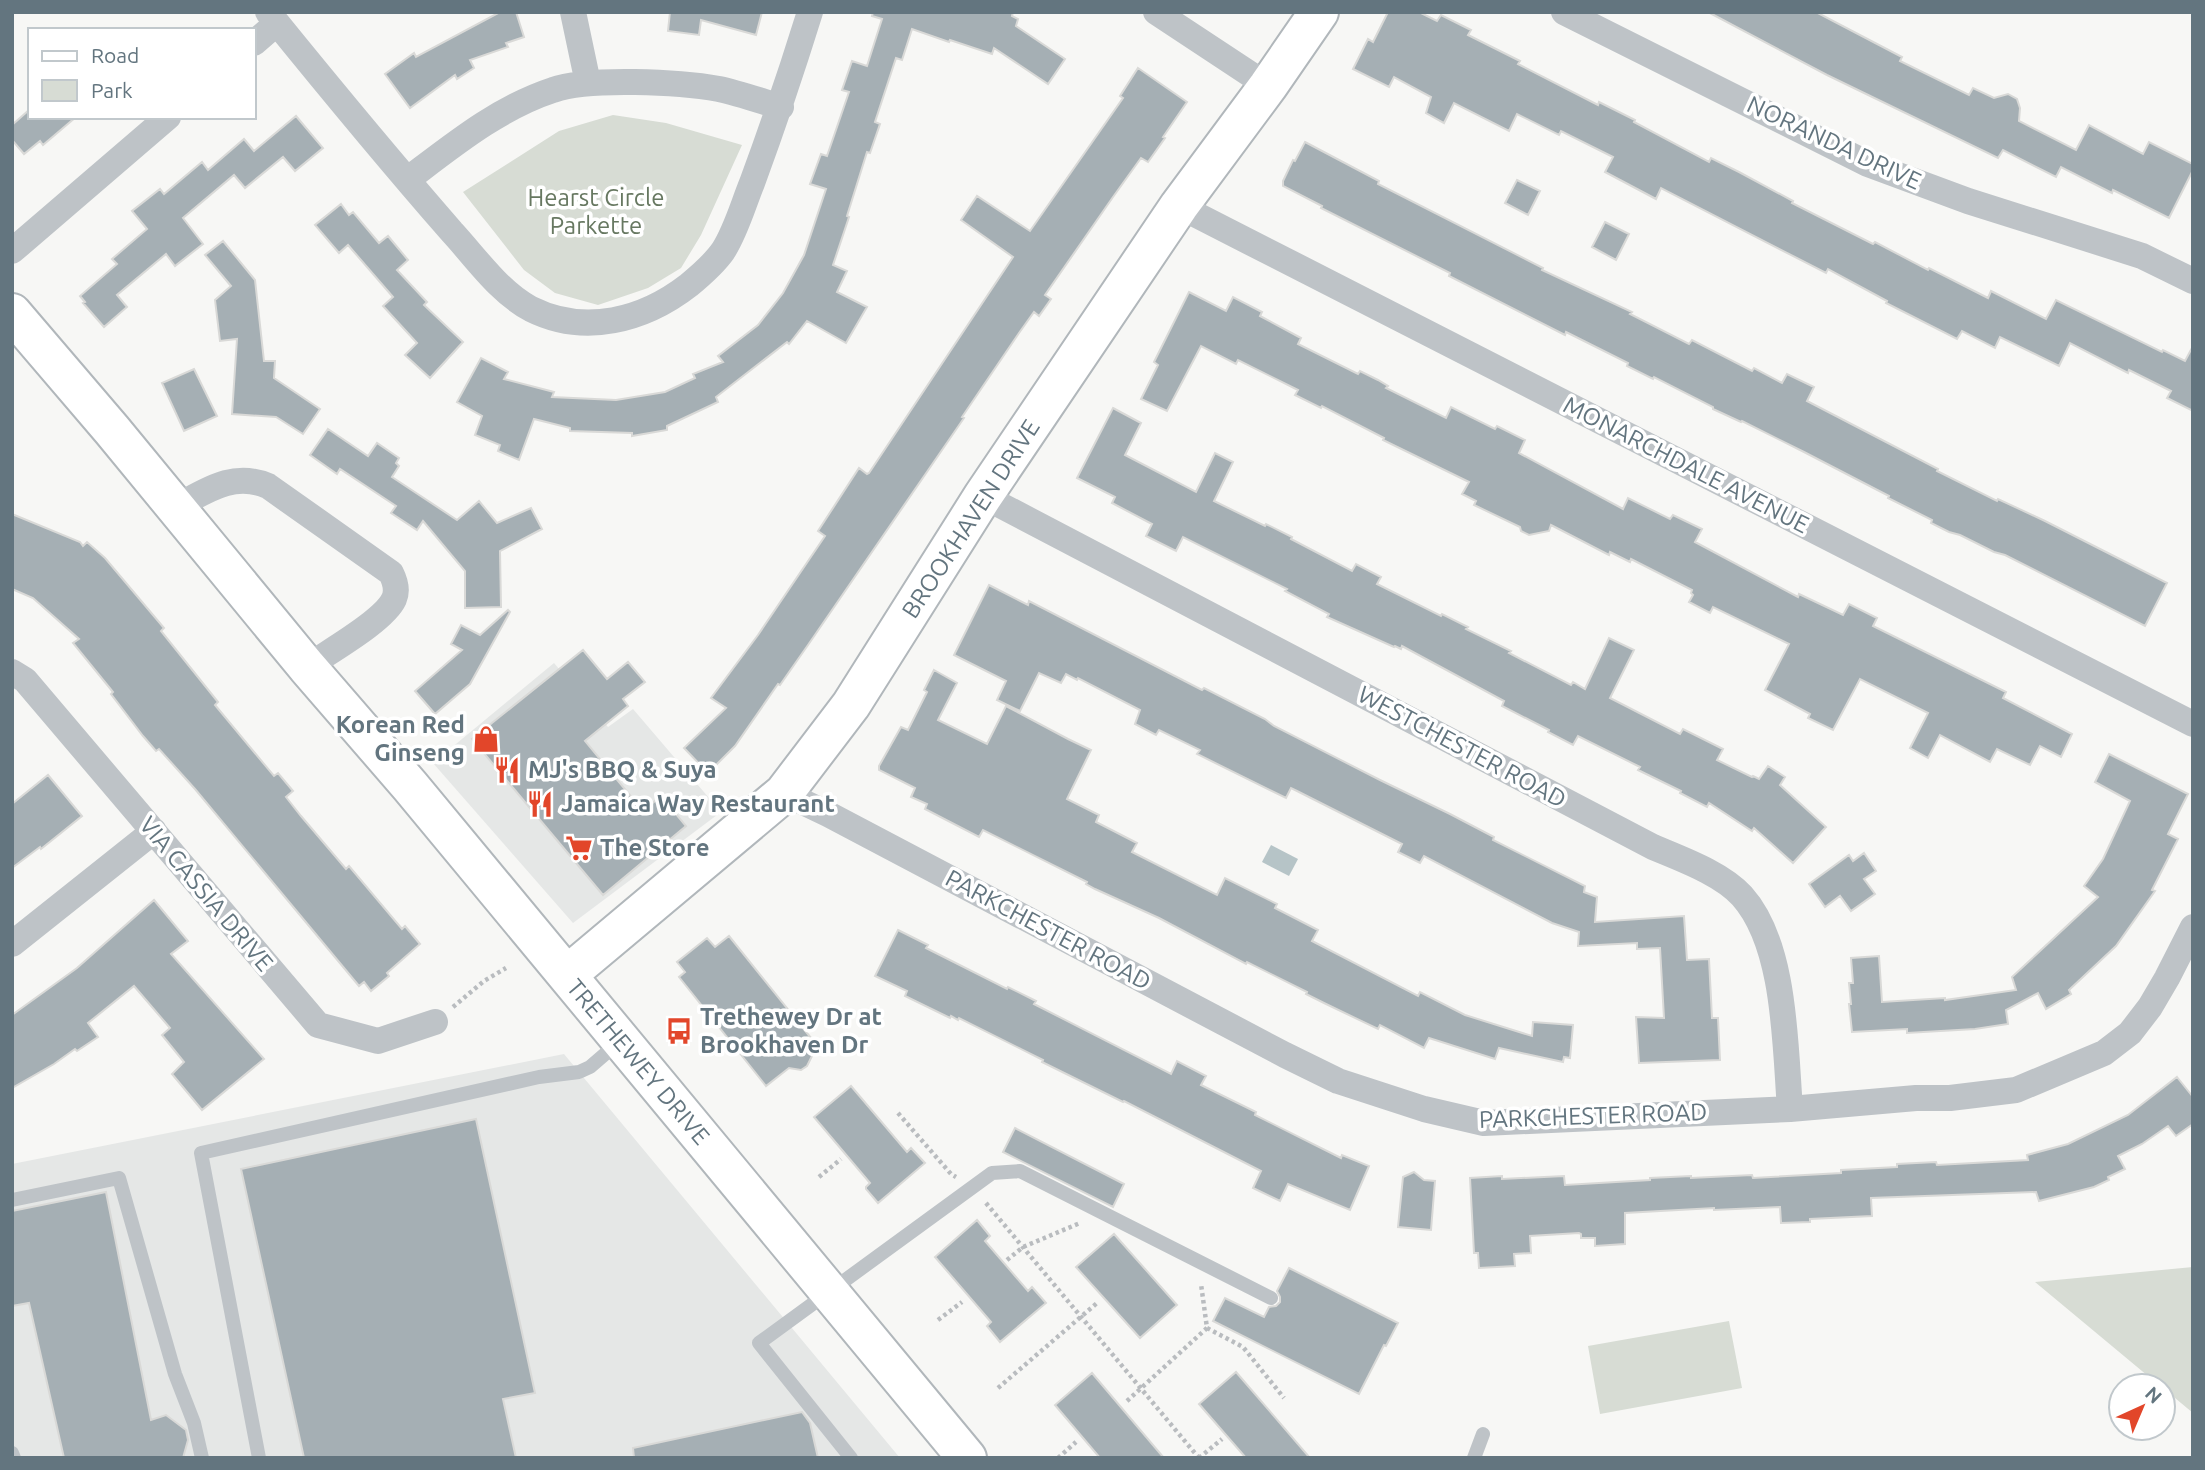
<svg xmlns="http://www.w3.org/2000/svg" width="2205" height="1470" viewBox="0 0 2205 1470" font-family="Ubuntu,sans-serif">
<style>
.built{fill:#e5e7e6}
.green{fill:#d7dcd4}
.water{fill:#b6c4c7}
.building{fill:#a5afb4;stroke:#d9d9d7;stroke-width:2}
.lines{fill:none;stroke-linecap:round;stroke-linejoin:round}
.secondary-casing{stroke:#b1b7bb;stroke-width:42}
.path{stroke:#b9bcbf;stroke-width:4.5;stroke-dasharray:3.5 3.5;stroke-linecap:butt}
.lane{stroke:#bec3c7;stroke-width:14}
.street{stroke:#bec3c7;stroke-width:26}
.secondary{stroke:#fff;stroke-width:38}
.labels{text-anchor:middle;stroke-width:7;stroke-linejoin:round;paint-order:stroke}
.street-label{font-size:24px;fill:#63757f;stroke:#fff}
.park-label{font-size:24px;fill:#677861;stroke:#fff}
.poi-label{font-size:24px;font-weight:bold;fill:#63757f;stroke:#fff;text-anchor:start}
</style>
<rect width="100%" height="100%" fill="#f7f7f5"/>
<!-- built -->
<path class="built" d="M554 663 608 727 633 709 721 812 573 923 433 763Z
M564 1054 900 1458H12V1164Z"/>
<!-- green -->
<path class="green" d="M613 115 666 123 742 145 701 235 681 268 648 288 598 305 555 293 524 270 463 192 559 131Z
M2193 1267V1413L2163 1388V1386H2160L2035 1282Z
M1729 1321 1742 1388 1600 1414 1588 1346Z"/>
<!-- water -->
<path class="water" d="M1271 845 1298 859 1289 876 1262 862Z"/>
<!-- building -->
<path class="building" d="M500 12H516L524 37 506 43 508 47 470 60 474 68 457 79 455 75 410 108 385 74 414 53 416 57Z
M670 12H762L756 35 701 20 699 35 668 31Z
M873 12H1013L1012 16 1018 19 1016 26 1065 59 1048 84 994 48 992 54 950 40 949 42 912 29 902 60 896 58 875 122 880 124 870 153 867 152 847 216 849 217 833 265 847 271 837 292 867 307 846 343 807 321 789 344 787 342 716 397 718 402 667 426V430L632 436V433L570 431V428L534 419 519 460 498 451 500 445 475 435 482 416 457 402 481 358 508 372 504 379 554 392 552 397 616 400 665 392 695 378 693 374 723 362 718 356 758 325 783 293 804 255 826 189 810 184 821 154 827 156 849 92 842 90 852 61 867 66 882 19 872 16Z
M1388 12H1419L1437 21 1441 15 1471 30 1468 35 1520 61 1518 64 1598 105 1599 102 1635 120 1634 122 1709 162 1711 158 1739 172 1793 201 1792 203 1873 244 1875 242 1928 270 1929 268 1988 298 1991 291 2046 319 2056 300 2162 352 2163 350 2185 361 2193 346V411L2167 398 2171 391 2129 370 2128 373 2070 343 2059 366 2000 337 1995 348 1962 331 1957 339 1886 303 1887 301 1828 269 1826 273 1661 188 1656 199 1605 172 1613 157 1561 131 1559 135 1517 114 1509 131 1454 103 1444 123 1426 113 1431 97 1394 77 1389 87 1353 69 1368 39 1373 42Z
M1708 12H1816L1902 57 1900 61 1969 95 1973 88 1994 98 2008 94 2017 99 2020 108 2019 121 2076 150 2089 125 2143 154 2149 142 2193 164V170L2169 218 2113 190 2112 193 2061 167 2056 177 2003 150 1998 158 1827 75Z
M1138 68 1187 102 1163 137 1165 138 1148 162 1141 158 1113 197 1045 295 1051 299 1039 316 1034 312 1019 333 962 417 964 418 808 645 780 685 778 684 735 746 708 773 684 748 726 708 711 698 758 635 825 536 818 531 859 468 867 474 869 473 1013 257 961 220 977 196 1030 231 1123 98 1120 96Z
M29 110 30 117H76L43 145 40 141 24 154 12 140V125Z
M296 116 323 148 295 171 283 157 245 188 234 175 183 218 203 244 175 266 166 254 117 295 127 307 104 327 83 303 85 302 80 296 117 264 112 259 147 229 132 211 160 189 164 194 202 162 208 170 244 139 254 151Z
M1305 142 1379 181 1378 184 1543 268 1542 270 1632 312 1630 314 1689 344 1692 340 1752 371 1754 368 1782 383 1787 374 1814 387 1807 401 1938 469 1937 471 1997 501 1998 499 2045 521 2167 583 2145 626 2005 555 1994 552 1960 535 1949 532 1931 523 1932 520 1888 498 1889 496 1804 452 1742 421 1741 422 1713 409V407L1654 377 1653 379 1627 366 1628 363 1566 332 1565 335 1449 276 1450 273 1321 208 1322 206 1283 186V181L1293 160 1295 161Z
M1517 180 1540 191 1528 215 1505 203Z
M341 204 349 215 353 212 379 243 388 236 408 260 397 270 427 302 424 305 463 342 430 378 405 355 417 343 383 306 393 297 348 245 339 253 315 225Z
M1605 222 1629 234 1616 260 1592 247Z
M223 241 255 280 264 361H275L274 378 320 409 303 434 276 417 232 414 237 339 220 341 215 300 231 286 205 255Z
M1189 292 1226 311 1233 297 1262 312 1260 316 1301 338 1298 344 1358 374 1360 371 1378 380 1388 386 1386 388 1446 418 1451 407 1495 429 1497 426 1525 440 1519 453 1623 509 1628 498 1670 519 1673 515 1702 529 1695 542 1798 597 1799 594 1843 615 1849 604 1877 618 1873 626 2006 692 2003 698 2072 734 2061 757 2040 746 2030 765 1997 749 1990 762 1940 735 1928 758 1910 748 1928 713 1860 679 1833 730 1808 718 1810 714 1765 690 1789 644 1713 607 1710 613 1689 602 1693 595 1691 593 1692 590 1631 559 1630 562 1610 552 1609 555 1551 525 1549 531 1529 535 1521 531 1520 527 1474 505 1476 501 1462 494 1469 482 1383 440 1384 438 1322 406 1321 408 1295 395 1298 390 1238 360 1236 364 1201 346 1167 411 1141 399 1158 365 1154 362Z
M194 369 217 416 184 431 162 383Z
M1113 408 1141 423 1125 455 1196 492 1215 453 1233 462 1214 501 1265 526 1266 524 1292 537 1291 539 1352 571 1356 564 1381 577 1377 584 1441 616 1442 614 1468 627 1466 629 1511 651 1509 653 1571 685 1573 682 1585 689 1609 638 1634 650 1610 698 1680 734 1683 729 1723 749 1717 760 1752 777 1753 776 1759 779 1768 766 1785 777 1780 785 1826 827 1793 863 1754 828 1752 831 1709 803 1707 807 1680 793 1681 791 1638 770 1640 767 1578 736 1573 745 1548 732 1549 730 1502 706 1504 701 1402 646 1401 649 1395 646 1394 647 1327 617 1329 614 1285 591 1287 589 1183 537 1176 551 1146 536 1152 524 1112 503 1115 497 1077 478Z
M328 429 368 456 377 443 399 458 396 463 399 466 392 477 457 520 479 501 497 523 531 508 542 529 500 551 501 607 465 608V571L423 521 417 530 391 513 396 506 340 469 337 474 310 455Z
M12 514 80 542 83 546 87 542 105 558 164 628 161 631 218 702 215 705 274 776 278 773 293 791 286 797 301 816 346 869 349 866 402 929 405 926 420 944 387 973 389 976 371 991 364 982 359 986 195 789 159 749 156 751 143 736 111 694 113 692 73 643 79 639 33 598 12 589Z
M989 585 1028 605 1029 601 1202 690 1204 688 1265 719 1274 726 1380 780 1450 814 1494 837 1493 840 1585 886 1584 892 1597 897 1595 922 1684 916 1687 960 1709 959 1712 1018H1718L1720 1060 1639 1063 1636 1017 1664 1018 1660 948 1637 949V943L1578 946 1579 932 1552 923 1424 856 1420 863 1398 852 1402 844 1297 791 1291 788 1286 798 1197 754 1200 750 1159 730 1156 735 1135 724 1140 710 1078 678 1077 680 1066 674 1061 683 1039 673 1020 711 997 700 1006 681 954 655Z
M508 610 510 612 470 684 435 714 415 691 462 650 451 644 461 625 480 635Z
M583 650 607 679 628 662 645 682 623 699 628 706 585 741 643 811 661 796 686 826 603 895 472 739Z
M934 670 957 683 938 720 987 744 1006 706 1068 739 1091 750 1067 799 1099 815 1096 822 1137 843 1132 852 1217 895 1225 878 1277 904 1275 908 1318 930 1312 941 1418 996 1420 992 1465 1015 1532 1036 1533 1022 1573 1025 1570 1058 1564 1057 1563 1062 1499 1048 1495 1059 1429 1038 1424 1048 1380 1025 1378 1029 1324 1003 1306 994 1307 992 1247 962 1246 964 1159 918 1095 889 1086 884 1087 882 983 830 979 837 925 809 927 804 911 797 915 788 879 770V766L901 727 908 730 927 692 924 690Z
M2109 754 2188 794 2168 834 2178 839 2152 890 2155 891 2116 946 2069 990 2071 994 2046 1009 2038 993 2006 1010 2008 1024 1975 1029 1907 1033V1029L1852 1032 1849 1004H1851L1849 983H1853L1851 958 1879 956 1882 1002 1945 998V1000L2016 990 2012 977 2098 897 2084 886 2103 859 2130 801 2095 782Z
M48 775 82 816 41 849 40 847 12 868V804Z
M1864 853 1876 871 1864 879 1875 894 1851 911 1840 896 1825 907 1809 884 1849 855 1853 861Z
M154 900 188 941 171 954 264 1059 202 1110 172 1074 184 1062 162 1035 170 1028 134 986 88 1023 98 1037 77 1051 75 1049 54 1064 12 1088V1015L77 968Z
M898 930 928 945 926 948 1007 989 1008 987 1036 1001 1034 1004 1171 1074 1177 1061 1206 1076 1201 1085 1256 1112 1255 1115 1341 1158 1342 1155 1369 1166 1350 1210 1288 1184 1280 1201 1253 1188 1261 1171 1124 1101 1123 1102 1042 1062 1043 1060 959 1018 958 1020 951 1016 950 1018 905 996 907 991 875 976Z
M729 936 811 1038 812 1056 807 1066 801 1070 789 1068 766 1086 679 977 685 972 677 962 707 938 715 947Z
M2177 1077 2193 1097V1124L2176 1136 2168 1126 2142 1144 2118 1156 2125 1169 2108 1177 2109 1180 2094 1187 2039 1201 2036 1192 1871 1198 1872 1216 1810 1219V1222L1781 1223 1780 1207 1714 1210V1208L1625 1213V1244L1595 1246V1238H1581V1234L1579 1233 1530 1236 1531 1253 1514 1254 1515 1266 1479 1268 1478 1253H1474L1470 1178 1502 1176V1179L1564 1176 1565 1185 1650 1180V1178L1691 1176V1178L1752 1175 1753 1178 1841 1173V1170L1897 1167V1164L1936 1162 1937 1165 2028 1160 2027 1155 2068 1144 2128 1115Z
M851 1086 907 1152 911 1148 925 1163 878 1203 866 1189V1187L870 1183 814 1117Z
M476 1119 535 1393 503 1399 516 1458H304L241 1169Z
M1015 1128 1124 1184 1113 1207 1003 1152Z
M1414 1172 1424 1180 1435 1181 1431 1230 1398 1227 1403 1177Z
M106 1192 151 1420 166 1415 186 1430 188 1440 183 1458H64L29 1303 12 1306V1211Z
M977 1220 990 1236 985 1241 1028 1291 1032 1287 1046 1303 1000 1342 987 1326 991 1322 935 1257Z
M1114 1234 1177 1305 1140 1338 1076 1267Z
M1289 1268 1398 1323 1386 1346 1384 1345 1359 1394 1213 1321 1225 1298 1264 1317 1269 1307 1276 1306 1280 1302V1297L1277 1291Z
M1236 1372 1310 1458H1246L1199 1404Z
M1092 1373 1164 1458H1100L1055 1405Z
M802 1412 810 1423 818 1458H634L633 1448Z"/>
<g class="lines">
<defs>
<path id="secondary" d="M12 313 112 430 307 667 410 786 967 1458
M567 975 784 793 851 705 983 496 1179 206 1268 86 1319 12"/>
</defs>
<!-- secondary casing -->
<use href="#secondary" class="secondary-casing"/>
<!-- path -->
<path class="path" d="M453 1007 484 981 506 968
M898 1113 951 1174 956 1177
M819 1177 841 1159
M986 1203 1199 1458
M1007 1260 1023 1247 1080 1223
M938 1320 962 1302
M1207 1328 1243 1347 1284 1398
M998 1388 1097 1303
M1127 1401 1207 1328 1201 1284
M1058 1458 1076 1442
M1199 1458 1222 1439"/>
<!-- lane -->
<path class="lane" d="M12 1200 119 1178 175 1374 194 1423 202 1458
M12 1453 14 1458
M259 1458 201 1153 539 1077 579 1072 590 1067 619 1042
M851 1458 759 1343 992 1173 1020 1171 1271 1298
M1474 1458 1483 1434"/>
<!-- street -->
<path class="street" d="M268 12C328 86 389 160 452 232 476 258 499 292 531 309 585 336 644 320 689 285 701 275 714 264 723 251 736 231 743 205 752 183 773 126 792 70 810 12
M573 12 588 83
M1156 12 1268 86
M1564 12 1868 164 1968 201 2142 256 2193 281
M254 43 277 23
M407 180C452 146 498 108 553 90 589 77 680 82 719 89 738 93 761 101 781 107
M1179 206 2193 724
M12 251 168 117
M983 496 1653 847C1681 859 1721 873 1742 896 1786 945 1785 1046 1790 1109
M176 507C206 491 233 471 268 486L391 573C395 581 398 590 394 599 384 621 328 652 307 667
M12 672 25 680 318 1025 378 1041 435 1022
M784 793 828 814 1285 1055 1338 1081 1424 1109 1484 1123 1790 1109 1916 1098H1950L2016 1090 2104 1053 2130 1033 2150 1007 2167 978 2193 927
M12 944 154 831"/>
<!-- secondary -->
<use href="#secondary" class="secondary"/>
</g>
<!-- icons -->
<defs>
<symbol id="shop-bare" viewBox="-9 -9 18 18"><path d="M-5-2.5h2.3a2.7 3.5 0 0 1 5.4 0H5L5.5 6h-11ZM-1.5-2.5h3a1.5 2.3 0 0 0-3 0Z" fill="#e2462a" stroke="#fff" stroke-width="2.5" paint-order="stroke"/></symbol>
<symbol id="restaurant-bare" viewBox="-9 -9 18 18"><path d="M-5-6h1v4h1v-4h1v4h1v-4h1v5L-1.5 .5V6h-2V.5L-5-1ZM5-6V6H3V1.5H1.5Q1.5-4 5-6Z" fill="#e2462a" stroke="#fff" stroke-width="2.5" paint-order="stroke"/></symbol>
<symbol id="supermarket-bare" viewBox="-9 -9 18 18"><path d="M-6-5.5h2.5l.6 2H6L4.5 2H-2.5L-4.4-4H-6ZM-1.5 3.2a1.3 1.3 0 1 0 .1 0ZM3 3.2a1.3 1.3 0 1 0 .1 0Z" fill="#e2462a" stroke="#fff" stroke-width="2.5" paint-order="stroke"/></symbol>
<symbol id="bus-bare" viewBox="-9 -9 18 18"><path d="M-5-6H5V4H4V6H2V4H-2V6H-4V4H-5ZM-3.5-4V0h7V-4ZM-3.5 1.2v1.5H-2V1.2ZM2 1.2v1.5H3.5V1.2Z" fill="#e2462a" stroke="#fff" stroke-width="2.5" paint-order="stroke"/></symbol>
</defs>
<g fill-rule="evenodd">
<use href="#shop-bare" x="467" y="720" width="38" height="38"/>
<use href="#restaurant-bare" x="488" y="751" width="38" height="38"/>
<use href="#restaurant-bare" x="521" y="785" width="38" height="38"/>
<use href="#supermarket-bare" x="560" y="829" width="38" height="38"/>
<use href="#bus-bare" x="660" y="1012" width="38" height="38"/>
</g>
<g class="labels">
<!-- street labels -->
<g class="street-label">
<text transform="translate(1834 143) rotate(25)" y="8">NORANDA DRIVE</text>
<text transform="translate(1686 465) rotate(27)" y="8">MONARCHDALE AVENUE</text>
<text transform="translate(971 519) rotate(-57)" y="8">BROOKHAVEN DRIVE</text>
<text transform="translate(1462 747) rotate(28)" y="8">WESTCHESTER ROAD</text>
<text transform="translate(206 894) rotate(50)" y="8">VIA CASSIA DRIVE</text>
<text transform="translate(1048 930) rotate(28)" y="8">PARKCHESTER ROAD</text>
<text transform="translate(638 1062) rotate(50)" y="8">TRETHEWEY DRIVE</text>
<text transform="translate(1593 1116) rotate(-2)" y="8">PARKCHESTER ROAD</text>
</g>
<!-- park labels -->
<g class="park-label">
<text x="596" y="206">Hearst Circle<tspan x="596" dy="28">Parkette</tspan></text>
</g>
<!-- poi labels -->
<g class="poi-label">
<text x="465" y="733" text-anchor="end">Korean Red<tspan x="465" dy="28">Ginseng</tspan></text>
<text x="528" y="778">MJ's BBQ &amp; Suya</text>
<text x="561" y="812">Jamaica Way Restaurant</text>
<text x="600" y="856">The Store</text>
<text x="700" y="1025">Trethewey Dr at<tspan x="700" dy="28">Brookhaven Dr</tspan></text>
</g>
</g>
<!-- border -->
<rect width="2205" height="1470" fill="none" stroke="#63757f" stroke-width="28"/>
<!-- legend -->
<rect x="28" y="28" width="228" height="91" fill="#ffffff" stroke="#c1c8cc" stroke-width="2"/>
<rect x="42" y="51" width="35" height="10" fill="#ffffff" stroke="#c1c8cc" stroke-width="2"/>
<text x="91" y="63" font-size="21" fill="#63757f">Road</text>
<rect x="42" y="80" width="35" height="21" fill="#d7dcd4" stroke="#c1c8cc" stroke-width="2"/>
<text x="91" y="98" font-size="21" fill="#63757f">Park</text>
<!-- north arrow -->
<g transform="translate(2142 1407) rotate(44)"><circle r="33" fill="#ffffff" stroke="#c1c8cc" stroke-width="2"/>
<path d="M0-5L12 26L0 18L-12 26Z" fill="#e2462a"/>
<text y="-10" font-size="19" font-weight="bold" text-anchor="middle" fill="#63757f">N</text>
</g>
</svg>
